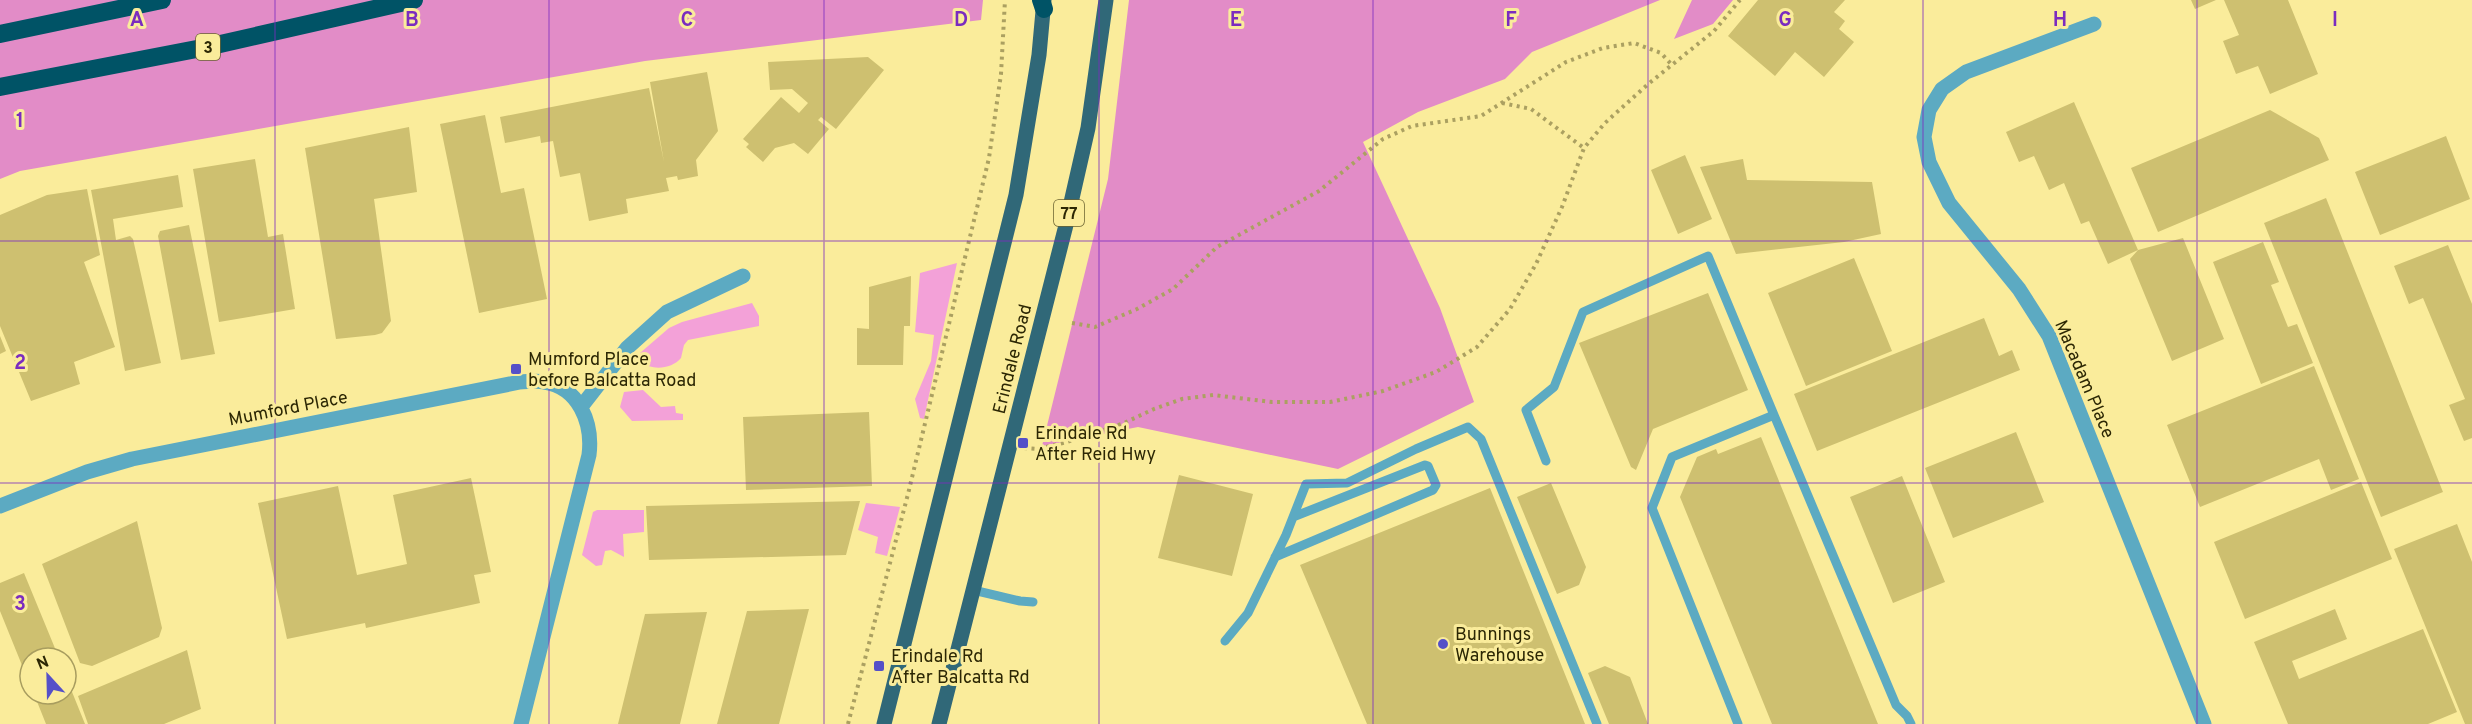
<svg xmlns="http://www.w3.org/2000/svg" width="2472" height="724" viewBox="0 0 2472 724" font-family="Overpass,sans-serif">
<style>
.green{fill:#f3a1d8}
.forest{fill:#e28cc7}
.building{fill:#cec070}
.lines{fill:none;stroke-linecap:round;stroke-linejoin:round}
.path{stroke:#aba061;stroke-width:4;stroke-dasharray:3 4.5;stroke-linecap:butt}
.lane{stroke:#5caac2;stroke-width:9}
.street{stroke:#5caac2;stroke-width:15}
.primary{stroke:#306878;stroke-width:15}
.highway{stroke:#005366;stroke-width:18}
.grid{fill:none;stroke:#7b2cbf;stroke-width:1.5;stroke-opacity:0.55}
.poi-dot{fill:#5550c8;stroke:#faec9b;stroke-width:2}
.labels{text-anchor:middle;stroke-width:6;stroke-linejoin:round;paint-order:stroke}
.shield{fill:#faec9b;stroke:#6a6231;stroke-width:1.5}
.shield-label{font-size:16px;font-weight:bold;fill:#2c2704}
.poi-label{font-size:18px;fill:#2c2704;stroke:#faec9b;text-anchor:start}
.street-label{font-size:18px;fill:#2c2704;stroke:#faec9b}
.grid-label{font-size:20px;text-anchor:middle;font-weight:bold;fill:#7b2cbf;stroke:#faec9b;stroke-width:6;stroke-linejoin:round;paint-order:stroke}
</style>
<rect width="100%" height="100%" fill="#faec9b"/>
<!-- green -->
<path class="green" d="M957 263 924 419 920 418 915 399 931 361 934 335 915 332 920 273Z
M752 303 759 316V326L688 340 684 345 681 358C672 369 652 371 641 362L640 353 669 328 682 322Z
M643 390 661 407 675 406 676 413 683 414V420L632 421 620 407 624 392Z
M866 503 900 507 887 556 875 553 878 537 858 530Z
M597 510H644V532L623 534 624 557 611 550 605 551 602 565 596 566 582 555 593 512Z"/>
<!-- forest -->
<path class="forest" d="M0 0H983L981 20 645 61 20 171 0 179Z
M1129 0H1660L1532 52 1505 79 1418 112 1363 142 1440 308 1474 402 1338 469 1138 427 1042 446 1108 179Z
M1692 0H1733L1713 24 1674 39Z"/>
<!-- building -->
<path class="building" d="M1758 0H1845L1834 12 1845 21 1839 29 1854 42 1824 77 1795 52 1775 76 1728 36Z
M2191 0H2216L2195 9Z
M2224 0H2288L2318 74 2270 94 2258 66 2236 74 2223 41 2239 35Z
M868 57 884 70 836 129 821 117 818 120 829 129 808 154 794 143 775 148 763 162 746 147 749 144 743 139 781 97 799 113 808 103 792 89 770 90 768 62Z
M707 72 718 131 696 160 698 176 678 180 677 176 666 178 669 191 626 199 628 213 589 221 580 173 560 177 553 141 541 143 540 136 505 143 500 117 649 88 664 162 650 82Z
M2074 102 2138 250 2108 264 2089 221 2081 224 2064 183 2049 190 2034 156 2019 162 2006 132Z
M2270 110 2319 138 2329 160 2158 232 2131 168Z
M485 115 501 193 524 188 547 299 479 313 440 124Z
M409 127 417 192 374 199 391 321 382 333 375 335 336 339 305 148Z
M2446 136 2470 199 2380 235 2355 172Z
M1685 155 1712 219 1678 234 1651 170Z
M255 159 268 237 283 234 295 309 219 322 193 169Z
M1743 159 1747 180 1872 182 1881 234 1844 242 1736 254 1700 167Z
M178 175 183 207 113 219 116 240 130 236 133 239 161 363 125 371 91 190Z
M87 189 100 255 84 262 115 347 74 362 80 384 31 401 0 326V215L47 195Z
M2326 198 2443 492 2381 517 2264 223Z
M189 225 215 354 181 360 158 236 160 231Z
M2183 238 2224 339 2172 361 2130 259 2138 250Z
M2263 242 2279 282 2271 285 2288 327 2297 324 2313 363 2261 384 2213 262Z
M2448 245 2472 304V438L2464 441 2449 405 2465 399 2423 298 2409 304 2394 266Z
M1854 258 1892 351 1806 386 1768 293Z
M911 276 910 326H904L903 365H857V328L869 329V287Z
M1708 293 1748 390 1653 429 1636 470 1631 467 1579 343Z
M1984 318 1999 356 2012 350 2020 370 1817 451 1794 394Z
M0 336 6 351 0 354Z
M2314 366 2359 479 2331 490 2319 459 2200 507 2167 425Z
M869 412 872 486 746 490 743 417Z
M2016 432 2044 502 1953 538 1925 468Z
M1761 437 1878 724H1772L1680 497 1697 457 1716 449 1718 454Z
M1179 475 1253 494 1232 576 1158 558Z
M1902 476 1945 582 1893 603 1850 497Z
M471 478 491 572 474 575 480 603 366 628 365 623 287 639 258 503 338 486 357 575 407 564 393 495Z
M2361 482 2392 559 2245 619 2214 542Z
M1551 483 1586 567 1579 585 1557 594 1517 497Z
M1490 488 1585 724H1367L1300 565Z
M860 501 846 555 649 560 646 506Z
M137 521 162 628 159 637 92 666 80 663 42 564Z
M2457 524 2472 562V724H2465L2394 549Z
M24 573 59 658H30V685L0 611V583Z
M809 609 779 724H717L747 611Z
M2335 609 2347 639 2292 661 2299 679 2423 629 2457 712 2428 724H2288L2254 642Z
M707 612 680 724H618L645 614Z
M187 650 201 709 164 724H88L78 696Z
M1605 666 1630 677 1648 724H1609L1588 673Z
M66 677 85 724H46L34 694H66Z"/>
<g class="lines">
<!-- path -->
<path class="path" d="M1502 103 1531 109 1584 148
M1072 323 1095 327 1137 309 1173 289 1217 247 1319 191 1383 139 1412 126 1481 116 1566 62 1603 48 1634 43 1661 53 1672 65
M1024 448 1037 449 1067 442 1124 423 1154 409 1182 399 1213 395 1272 402H1330L1383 391 1436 372 1477 347 1510 309 1536 264 1562 207 1584 148 1605 123 1647 85 1714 31 1740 0
M848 724 908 494 989 158 1001 74 1005 0"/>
<!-- lane -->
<path class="lane" d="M1546 461 1526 410 1554 387 1583 312 1708 256 1774 415
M1275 557 1433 490 1436 485 1428 466 1425 465 1293 517
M973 590 1020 601 1033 602
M1225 641 1248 613 1286 535 1306 484 1347 483 1416 449 1468 427 1481 439 1597 724
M1738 724 1652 508 1672 457 1774 415 1896 705 1907 716 1911 724"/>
<!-- street -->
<path class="street" d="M2094 24 1966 72 1942 89 1929 110 1924 137 1929 162 1949 203 2019 289 2049 336 2204 724
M581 407 627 348 667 312 743 276
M0 506 87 472 132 459 520 382C527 382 536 380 544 382 579 387 593 423 589 455L521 724"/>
<!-- primary -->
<path class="primary" d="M884 724 1016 195 1039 55 1044 0
M939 724 1065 229 1088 128 1106 0"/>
<!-- highway -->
<path class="highway" d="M1041 0 1044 9
M0 34 162 0
M0 87 207 47 414 0"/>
</g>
<!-- grid -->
<path class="grid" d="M275 0V724M549 0V724M824 0V724M1099 0V724M1373 0V724M1648 0V724M1923 0V724M2197 0V724M0 241H2472M0 483H2472"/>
<!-- markers -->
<g class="poi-dot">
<rect x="510" y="363" width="12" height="12" rx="3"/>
<rect x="1017" y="437" width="12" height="12" rx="3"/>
<circle cx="1443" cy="644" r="6"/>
<rect x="873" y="660" width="12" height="12" rx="3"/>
</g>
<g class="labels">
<!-- shield labels -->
<g class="shield">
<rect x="196" y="34" width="24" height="26" rx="4.5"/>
<rect x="1054" y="200" width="30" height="26" rx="4.5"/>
</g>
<g class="shield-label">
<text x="208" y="53">3</text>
<text x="1069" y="219">77</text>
</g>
<!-- poi labels -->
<g class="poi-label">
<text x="528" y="365">Mumford Place<tspan x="528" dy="21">before Balcatta Road</tspan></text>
<text x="1035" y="439">Erindale Rd<tspan x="1035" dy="21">After Reid Hwy</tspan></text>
<text x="1455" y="640">Bunnings<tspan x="1455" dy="21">Warehouse</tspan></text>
<text x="891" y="662">Erindale Rd<tspan x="891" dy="21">After Balcatta Rd</tspan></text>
</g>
<!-- street labels -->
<g class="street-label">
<text transform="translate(1012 359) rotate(-76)" y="6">Erindale Road</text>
<text transform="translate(2085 379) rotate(67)" y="6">Macadam Place</text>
<text transform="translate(288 408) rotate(-11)" y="6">Mumford Place</text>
</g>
</g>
<g class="grid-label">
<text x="137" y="26">A</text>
<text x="412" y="26">B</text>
<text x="687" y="26">C</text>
<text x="961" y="26">D</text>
<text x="1236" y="26">E</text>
<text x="1511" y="26">F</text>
<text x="1785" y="26">G</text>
<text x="2060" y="26">H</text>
<text x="2335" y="26">I</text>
<text x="20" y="127">1</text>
<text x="20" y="369">2</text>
<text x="20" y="610">3</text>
</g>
<!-- north arrow -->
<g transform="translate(48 676) rotate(338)"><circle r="28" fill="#faec9b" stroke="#a89d5f" stroke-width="1.5"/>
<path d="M0-4.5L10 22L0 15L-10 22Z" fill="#5550c8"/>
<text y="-9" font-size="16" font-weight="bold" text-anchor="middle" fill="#2c2704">N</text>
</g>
</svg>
